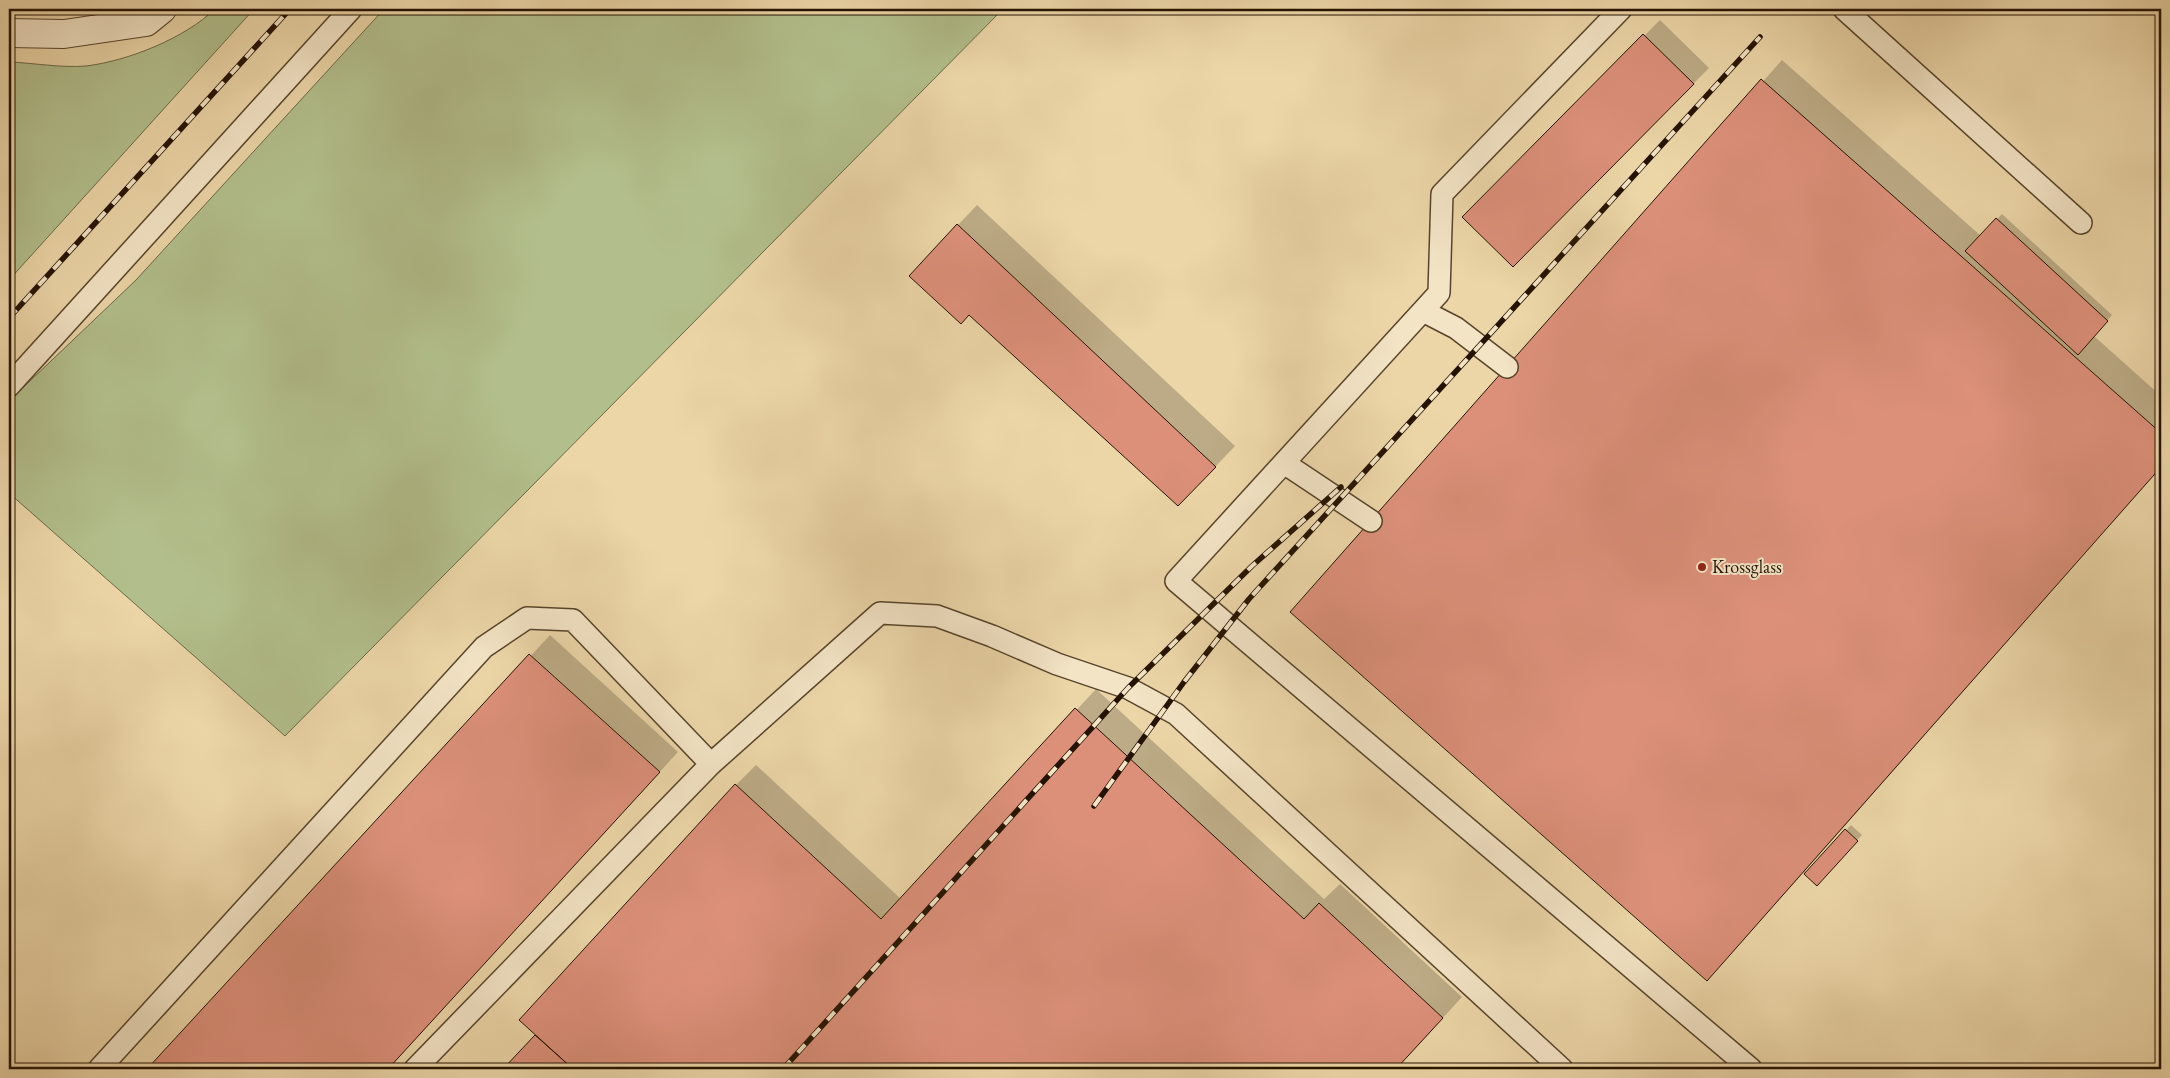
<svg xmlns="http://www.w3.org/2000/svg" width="2170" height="1078" viewBox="0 0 2170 1078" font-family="'EB Garamond',serif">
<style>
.green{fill:#b2bf8c;stroke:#6c6946}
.shadow{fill:#0003}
.building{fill:#dc907a;stroke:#251301}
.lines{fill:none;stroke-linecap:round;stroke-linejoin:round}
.lane-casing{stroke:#57442b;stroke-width:24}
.street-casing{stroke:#57442b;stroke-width:30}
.lane{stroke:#f3e4c6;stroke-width:21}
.street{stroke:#f3e4c6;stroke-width:28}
.rail-casing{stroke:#251301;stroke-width:5.5}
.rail{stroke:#f3e4c6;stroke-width:4;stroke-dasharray:11;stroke-linecap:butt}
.poi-dot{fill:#8f2418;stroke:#f3e4c6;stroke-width:2}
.labels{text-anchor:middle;stroke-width:4;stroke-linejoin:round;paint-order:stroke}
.poi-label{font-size:18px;fill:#251301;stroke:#f3e4c6;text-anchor:start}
</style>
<rect width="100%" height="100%" fill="#ecd6a8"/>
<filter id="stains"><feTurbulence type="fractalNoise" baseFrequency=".004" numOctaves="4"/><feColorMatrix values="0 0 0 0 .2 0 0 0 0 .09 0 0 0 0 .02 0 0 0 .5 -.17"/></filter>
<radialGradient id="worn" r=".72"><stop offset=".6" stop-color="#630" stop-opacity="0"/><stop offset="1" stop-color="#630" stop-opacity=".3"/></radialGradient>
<!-- green -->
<path class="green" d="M215 9H254L9 280V62C34 63 61 68 86 66 128 61 185 38 215 9Z
M384 9H1003L285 736 9 493V401L136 280Z"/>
<!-- shadow -->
<path class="shadow" d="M1660 20 1709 68 1513 265 1464 217Z
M1782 60 1981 236 2002 214 2112 315 2094 336 2161 396V467L1805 871 1807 873 1851 825 1862 835 1817 884 1804 872 1707 980 1292 612Z
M2161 182V191L2157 187Z
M977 205 1235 446 1198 485 969 314 958 225Z
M550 635 678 752 388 1069H149Z
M1096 689 1324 899 1340 884 1462 997 1396 1069H505L537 1035 736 785 756 765 901 899Z"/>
<!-- building -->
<path class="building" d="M1643 34 1694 84 1513 267 1462 217Z
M1761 79 2161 433V467L1707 981 1290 612Z
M1996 218 2108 321 2078 355 1965 251Z
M957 224 1216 467 1178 506 969 315 961 324 909 276Z
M529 654 660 772 388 1069H147Z
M1075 708 1304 919 1319 903 1443 1018 1396 1069H573L519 1020 735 784 881 919Z
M1845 829 1858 841 1817 886 1804 874Z
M535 1035 573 1069H503Z"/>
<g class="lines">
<defs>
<path id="lane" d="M1621 9 1442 194 1439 293 1176 581 1751 1069
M1844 9 2081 223
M1423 311 1456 328 1507 367
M9 386 351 9
M1284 463 1371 521
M99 1069 484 647 527 618 573 620 711 764
M415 1069 711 764 880 613 937 616 992 636 1057 664 1128 688 1176 714 1562 1069"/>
<path id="street" d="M9 33 64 34 146 22 162 9"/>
</defs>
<!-- lane casing -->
<use href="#lane" class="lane-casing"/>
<!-- street casing -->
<use href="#street" class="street-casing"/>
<!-- lane -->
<use href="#lane" class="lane"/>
<!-- street -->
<use href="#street" class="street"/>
<defs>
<path id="rail" d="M9 318 290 9
M1094 806 1184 682 1249 599 1760 37
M783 1069 1128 688 1252 566 1341 487"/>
</defs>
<!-- rail casing -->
<use href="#rail" class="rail-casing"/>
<!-- rail -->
<use href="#rail" class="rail"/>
</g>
<!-- markers -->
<circle class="poi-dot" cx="1702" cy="567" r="5"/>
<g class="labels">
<!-- poi labels -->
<g class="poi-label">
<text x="1712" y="573">Krossglass</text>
</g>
</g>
<!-- margin -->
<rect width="2170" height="1078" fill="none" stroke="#ecd6a8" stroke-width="30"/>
<rect x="10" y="10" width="2150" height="1058" fill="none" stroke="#251301" stroke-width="2.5"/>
<rect x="15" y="15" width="2140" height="1048" fill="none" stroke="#251301"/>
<rect width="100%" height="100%" filter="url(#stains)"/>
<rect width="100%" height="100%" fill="url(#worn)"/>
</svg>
